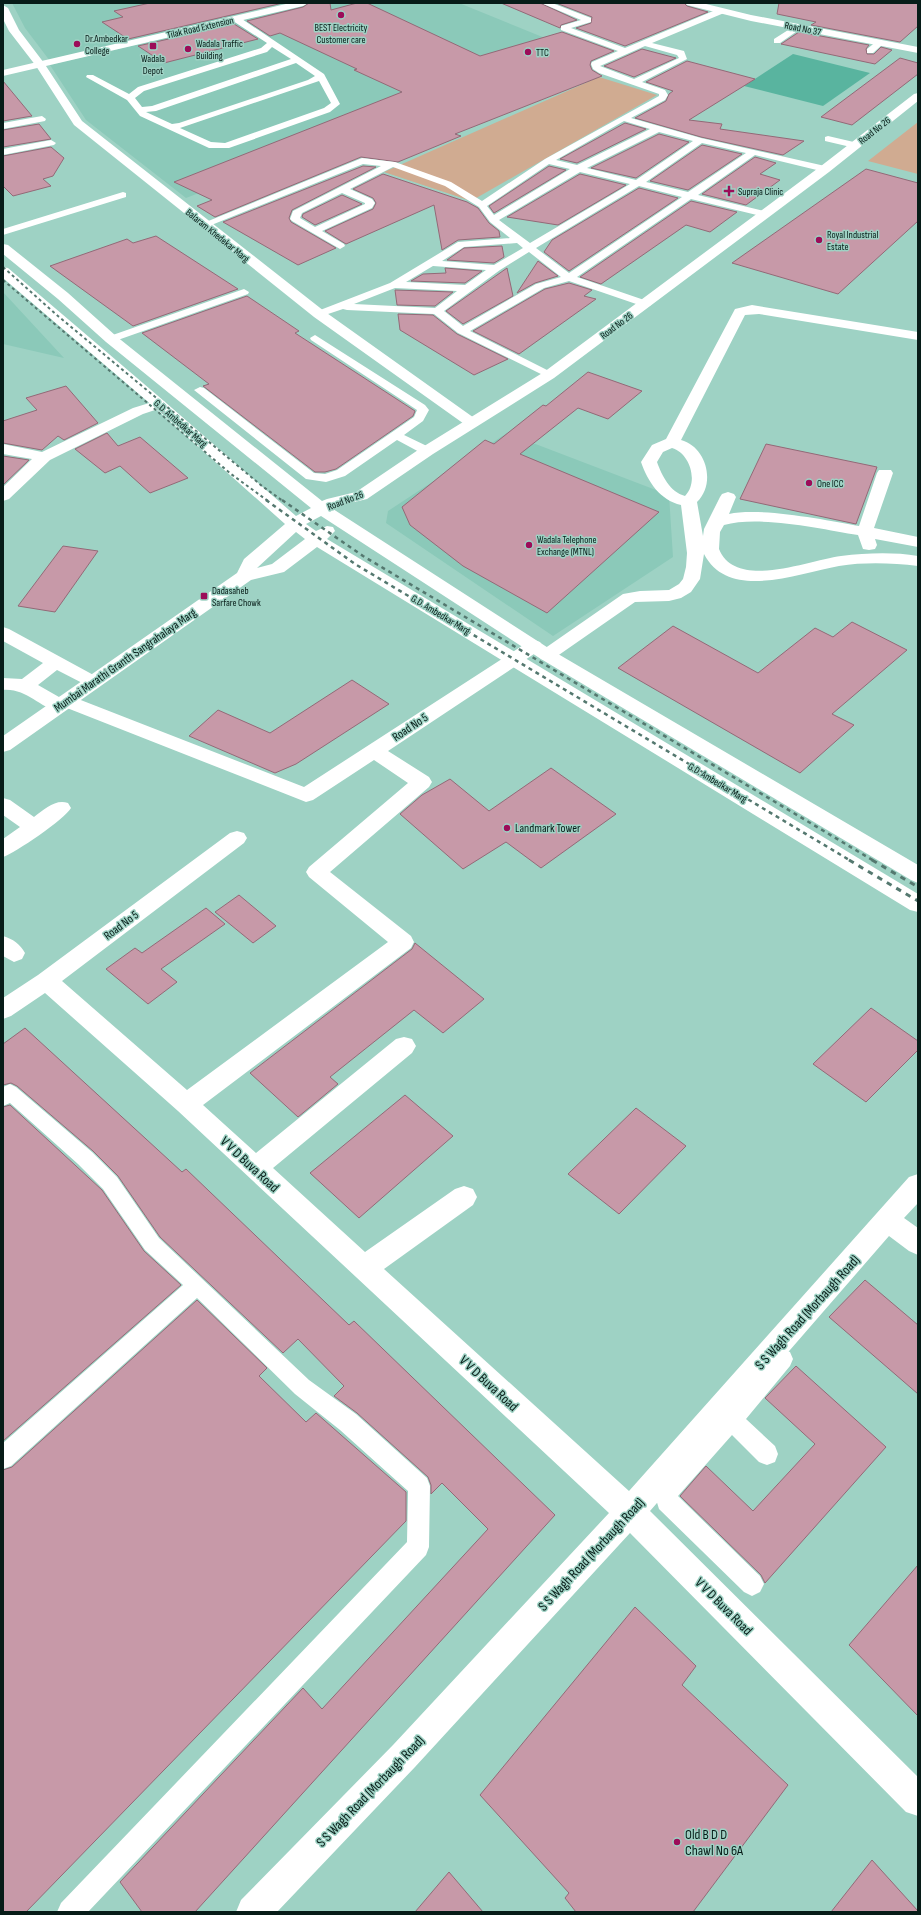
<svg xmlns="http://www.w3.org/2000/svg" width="921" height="1915" viewBox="0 0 921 1915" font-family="'Sofia Sans Condensed',sans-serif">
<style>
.built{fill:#8bc9b9}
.green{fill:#d0ab91}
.water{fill:#59b49f}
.building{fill:#c799a8;stroke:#936977}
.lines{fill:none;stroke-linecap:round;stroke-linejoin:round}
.lane{fill:#fff;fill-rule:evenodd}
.street{fill:#fff;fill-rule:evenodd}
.secondary{fill:#fff;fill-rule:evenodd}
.rail-far2{stroke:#54786f;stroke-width:2;stroke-dasharray:3 3;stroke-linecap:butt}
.rail-far1{stroke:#54786f;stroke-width:2.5;stroke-dasharray:4 4;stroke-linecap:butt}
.rail{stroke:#54786f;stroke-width:3;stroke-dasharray:5.5 5.5;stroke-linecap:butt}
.poi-dot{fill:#9c0c59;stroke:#9ed2c4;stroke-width:1.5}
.labels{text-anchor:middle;stroke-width:3;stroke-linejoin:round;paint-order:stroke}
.far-street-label{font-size:10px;fill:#071c18;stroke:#9ed2c4}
.far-poi-label{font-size:10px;fill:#071c18;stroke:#9ed2c4;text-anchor:start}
.street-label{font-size:12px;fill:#071c18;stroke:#9ed2c4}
.poi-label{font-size:12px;fill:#071c18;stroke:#9ed2c4;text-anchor:start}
.near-street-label{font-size:14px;fill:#071c18;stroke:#9ed2c4}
.near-poi-label{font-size:14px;fill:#071c18;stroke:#9ed2c4;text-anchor:start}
</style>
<rect width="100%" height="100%" fill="#9ed2c4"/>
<!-- built -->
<path class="built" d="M12 3H284L50 61 25 28Z
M315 3H459L572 49 186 198 86 120 50 65Z
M3 292 64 358 3 344Z
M507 433 669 495 673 557 553 636 386 523 388 511Z"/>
<!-- green -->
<path class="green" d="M599 77 657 95 471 201 384 172Z
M918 122V174L868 161Z"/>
<!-- water -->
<path class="water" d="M793 54 870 73 823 106 744 86Z"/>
<!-- building -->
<path class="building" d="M150 3H283L128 39 102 22 123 17 114 11Z
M309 3H330L331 10 357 3H367L480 56 562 32 614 51 591 61 590 65 592 70 602 76 455 134 461 136 398 162 361 157 215 217 197 206 212 200 174 182 402 92 354 70 357 69 280 33 270 36 247 21 303 7Z
M501 3H540L577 20 561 25 560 28Z
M556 3H684L687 6 708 12 625 46 576 28 591 23 592 17Z
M779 3H918V26L900 42 811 25 816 22 777 14Z
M234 24 258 39 164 63 138 46Z
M799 32 869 45 866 49 867 54H874L881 47 892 50 875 64 781 44Z
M642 49 676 58 634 77 604 66Z
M900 58 918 63V74L852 125 821 117Z
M687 61 755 79 689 120 722 124 720 129 804 141 783 155 701 137 635 118 666 101 669 94 673 91 646 82Z
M3 81 32 116 3 121Z
M625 123 646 129 577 163 560 159Z
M39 124 51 139 3 147V130Z
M659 134 689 142 636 178 591 168Z
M702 145 742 154 688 190 650 181Z
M51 147 64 158 53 176 43 179 51 186 13 196 3 186V156Z
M755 157 776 163 760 174 780 180 746 205 702 194Z
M363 166 376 167 292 210 289 218 291 222 336 248 298 265 223 222Z
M549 166 566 170 494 213 489 206Z
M866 169 918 183V221L838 294 732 263Z
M383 174 467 202 478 208 489 223 499 231 500 237 458 240 442 250 434 205 346 244 325 231 373 209 376 203 373 198 353 189Z
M580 174 626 185 558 225 507 217Z
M639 188 678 198 569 271 544 252 552 240Z
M342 195 362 204 315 225 302 217 303 214Z
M691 201 737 212 710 232 686 225 601 284 580 277Z
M156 236 238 289 133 326 50 266 127 239 133 243Z
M502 246 504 257 494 263 447 260 464 248Z
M538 261 558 276 535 283 517 293Z
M445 268 482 271 465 283 411 281 423 274 446 273Z
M507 268 513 296 463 324 446 311Z
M569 283 592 290 584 296 596 299 519 354 473 331 545 289Z
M395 290 453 292 435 306 397 305Z
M247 296 299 331 295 333 415 411 413 416 336 469 325 472H315L203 386 209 384 142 333Z
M398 314 433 315 457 334 508 359 474 375 400 330Z
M588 372 642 391 608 419 578 408 520 454 659 512 547 613 463 566 410 525 402 507 485 440 494 444 543 405 546 406Z
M66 386 98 423 64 440 58 436 42 450 3 443V421L37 410 26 398Z
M107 433 118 446 140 437 188 478 150 493 120 466 105 473 75 449Z
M766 444 877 467 856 524 740 499Z
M3 456 29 460 3 485Z
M63 546 98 551 55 612 18 606Z
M852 622 907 650 832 714 854 725 800 773 618 668 673 626 758 673 815 628 833 637Z
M352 680 389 704 296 764 275 773 189 736 218 710 270 733Z
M551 768 616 814 541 868 506 842 463 869 400 814 422 795 450 779 489 811Z
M239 895 276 926 253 943 215 912Z
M206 908 225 924 161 969 177 982 148 1004 106 969 135 948 142 953Z
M415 943 484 999 443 1033 414 1010 330 1077 338 1084 298 1117 250 1073 412 949Z
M871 1008 918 1041V1050L866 1102 813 1064Z
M25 1028 182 1172 186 1169 349 1325 354 1321 555 1515 195 1912H142L120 1882 303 1688 322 1709 488 1529 442 1483 431 1494V1485L428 1477 357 1413 334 1396 344 1386 298 1339 283 1353 160 1237 118 1176 93 1151 17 1086 11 1083 3 1085V1044Z
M405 1095 453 1136 359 1218 310 1173Z
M10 1105 102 1190 144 1251 181 1285 3 1441V1107Z
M636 1108 686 1146 619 1214 568 1174Z
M865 1280 918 1325V1394L829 1317Z
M197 1300 267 1368 259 1376 306 1422 316 1413 406 1492V1521L26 1912H3V1470L12 1467Z
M796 1366 886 1447 765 1583 761 1575 680 1496 706 1466 753 1511 815 1444 765 1398Z
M918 1565V1716L849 1645Z
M635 1607 696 1666 682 1685 788 1785 693 1912H576L565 1898 569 1893 480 1795Z
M872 1860 918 1911V1912H831Z
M449 1872 483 1912H415Z"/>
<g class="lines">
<!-- lane -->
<path class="lane" d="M541 3H552L591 18V22L571 28 625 48 718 9H724V13L652 43 684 51 687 59 642 82 665 90 668 95 665 100 631 118 701 138 825 166 830 169 825 172 755 155 698 195 768 212 770 214 768 216 765 217 691 199 577 277 650 302 651 304 650 306H642L569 281 544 288 470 331 553 373 555 375 553 377 549 378 458 333 434 314 347 310 343 309 319 317 314 314 315 312 390 283 458 242 510 238 490 222 479 207 445 186 393 167 350 189 372 199 375 203 372 208 322 231 344 244 345 246 340 249 292 221 290 219 293 211 381 166 363 164 209 226H203L201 224 362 158 395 162 451 182 482 201 545 159 659 96V94L599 73 593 69 591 64 592 62 618 51 561 30V26L581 20ZM645 46 677 55 679 58 634 79 600 66ZM624 121 650 129 577 165 556 160ZM659 132 693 141 636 180 587 168ZM702 143 746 153 688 192 646 182ZM549 164 570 169 494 215 487 206ZM580 172 630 184 530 243 499 220ZM639 186 682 197 569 273 536 248ZM342 193 365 203V204L315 227 300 218 302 213ZM517 243 523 248 494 265 442 261 464 247ZM529 252 561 277 536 284 463 326 444 311 500 270ZM433 266 486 270 465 285 406 282ZM395 288 457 291 435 308 354 304Z
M233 17H239L324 74 340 104 330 112 229 148H209L140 116 127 100 86 77 87 75H93L129 94 138 87 261 48 267 43 233 21ZM272 47 291 59 152 106 142 107 135 98 144 91 267 52ZM296 63 315 76 308 80 179 123 172 124 146 112 156 111ZM319 81 331 103 324 108 225 143 211 142 180 128Z
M796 25 803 27 780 43H774V39Z
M877 41 884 43 873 53H867V49Z
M42 116 46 119 45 121 3 129V123Z
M828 136 858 143 860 145 855 148 825 141V137Z
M51 140 56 143 54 145 3 155V149Z
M123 192 126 193V197L3 235V229Z
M244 289 249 292 248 294 115 341 111 342 106 339 107 337Z
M315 335 425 405 429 410 423 421 404 435 431 448 433 451 431 454H423L397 440 345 476 326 482 306 479 194 390 200 387 204 388 314 473 325 474 337 470 414 417 417 410 311 340 310 338Z
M10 1084 16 1087 92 1152 117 1177 159 1238 309 1380 356 1414 427 1478 430 1486 429 1547 426 1555 88 1912H57L61 1903 407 1542 408 1491 340 1430 295 1394 197 1298 11 1466 3 1469V1443L183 1285 145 1250 103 1189 78 1164 10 1103 3 1106V1087Z
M783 1349 790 1352 793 1359 790 1366 746 1419 775 1446 778 1454 775 1462 767 1465 759 1462 732 1435 678 1496 760 1576 764 1584 760 1592 752 1596 744 1592 659 1509 655 1496 660 1482 716 1420 713 1413 716 1406 724 1402 730 1405 776 1352Z"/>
<!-- street -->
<path class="street" d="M685 3H702L751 15 918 47V53L751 21 687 5Z
M3 5 8 8 19 30 44 63 82 121 324 311 477 420 480 423 477 426H467L314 317 74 125 36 66 9 31 3 19Z
M752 305 918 332V340L759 314 745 315 681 440C707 447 716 484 697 502L703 536 704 529 720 497 722 494 728 492 734 494 736 497 729 514C760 507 826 520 859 526L877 473 879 470H891L893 473 874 528 918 537V547L875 539 877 545 875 549 869 550 863 549 858 535C822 529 759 515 724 525L720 532 719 549C736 591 809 560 841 556 867 553 893 552 918 556V566C892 563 865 562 839 566 798 573 729 602 704 554L700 579 691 592 681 598 669 601 635 602 553 659 547 661 541 659 538 655 541 651 623 594 640 591 669 590 679 584 683 579 686 567 687 553 681 505C660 500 648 482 641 462L652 445 666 439 735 309ZM672 448C690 453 699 482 685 496 670 492 662 476 657 462L663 452Z
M159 400 164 401 166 404 164 407 143 414 50 460 9 499 3 501V487L32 459 3 454V444L42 452 133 408Z
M3 627 9 629 99 678 101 682 99 686 92 688 57 670 38 685 59 697 66 695 73 697 304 787 528 642 534 640 540 642 543 646 540 650 388 751 429 777 432 782 429 787 330 872 411 936 414 942 411 948 203 1105 256 1153 396 1039 404 1037 412 1039 416 1046 412 1053 273 1168 365 1252 455 1189 464 1186 473 1189 477 1197 473 1205 384 1269 629 1491 909 1177 918 1174V1203L904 1218 918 1228V1255L909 1251 889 1236 650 1511 918 1777V1816L906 1812 630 1533 415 1767 277 1912H236L241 1900 393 1745 609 1513 178 1111 45 993 11 1016 3 1019V998L38 975 230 833 237 831 244 833 247 838 244 843 62 981 187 1090 388 942 309 877 306 872 309 867 408 783 374 760 313 800 306 802 67 708 59 712C39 707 26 688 3 690V678L22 679 43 663 3 641Z
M3 798 10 800 34 817C45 809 55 799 68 803L71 808C65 819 15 853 3 857V839L20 827 3 815Z
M3 936C13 939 20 944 25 953L22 959 14 962 3 956Z"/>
<!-- secondary -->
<path class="secondary" d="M290 3H308L303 6 3 76V70Z
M918 93V101L829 172 554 378 433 454 367 499 338 506 333 509 553 651 918 865V883L911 880 541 659 321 516 306 524 316 531 327 526 333 527 335 531 327 539 918 894V912L910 910 317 547 284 572 251 580 10 750 3 752V736L237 573 244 559 285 524 147 401 3 278V267L8 268 157 395 296 516 311 508 106 342 58 299 3 254V244L8 245 68 293 116 336 322 501 327 499 356 492 421 448 544 372 821 166 914 94ZM296 532 305 539 272 564 257 568Z"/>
<!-- rail-far2 -->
<path class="rail-far2" d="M3 267 58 316 262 486 283 501
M3 280 231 474 268 501"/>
<!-- rail-far1 -->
<path class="rail-far1" d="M266 500 355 564 851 861
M282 500 363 556 874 861"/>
<!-- rail -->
<path class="rail" d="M849 860 918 901
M872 860 918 887"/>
</g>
<!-- markers -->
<g class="poi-dot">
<circle cx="341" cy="15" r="4"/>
<circle cx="77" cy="44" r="4"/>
<rect x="149" y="42" width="8" height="8" rx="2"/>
<circle cx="188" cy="49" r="4"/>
<circle cx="528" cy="52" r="4"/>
<path d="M727 185h4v4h4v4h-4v4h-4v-4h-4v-4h4z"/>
<circle cx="819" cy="240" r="4"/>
<circle cx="809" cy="483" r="4"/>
<circle cx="529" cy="545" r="4"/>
<rect x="200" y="592" width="8" height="8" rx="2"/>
<circle cx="507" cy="828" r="4"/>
<circle cx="677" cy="1842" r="4"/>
</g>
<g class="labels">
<!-- far-street labels -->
<g class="far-street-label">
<text transform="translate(200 27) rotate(-13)" y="4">Tilak Road Extension</text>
<text transform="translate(803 28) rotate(11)" y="4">Road No 37</text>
<text transform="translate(874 130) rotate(-38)" y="4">Road No 26</text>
<text transform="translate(218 235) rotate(39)" y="4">Balaram Khedekar Marg</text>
<text transform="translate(616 325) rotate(-37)" y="4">Road No 26</text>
<text transform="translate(181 423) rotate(41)" y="4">G.D. Ambedkar Marg</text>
<text transform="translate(345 500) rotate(-21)" y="4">Road No 26</text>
<text transform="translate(441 614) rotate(31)" y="4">G.D. Ambedkar Marg</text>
<text transform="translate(718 782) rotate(31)" y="4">G.D. Ambedkar Marg</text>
</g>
<!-- far-poi labels -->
<g class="far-poi-label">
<text x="341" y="31" text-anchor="middle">BEST Electricity<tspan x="341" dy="12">Customer care</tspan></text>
<text x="85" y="42">Dr.Ambedkar<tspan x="85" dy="12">College</tspan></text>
<text x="196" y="47">Wadala Traffic<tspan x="196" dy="12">Building</tspan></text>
<text x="536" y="56">TTC</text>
<text x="153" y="62" text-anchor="middle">Wadala<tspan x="153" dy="12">Depot</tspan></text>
<text x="738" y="195">Supraja Clinic</text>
<text x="827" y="238">Royal Industrial<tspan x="827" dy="12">Estate</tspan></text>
<text x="817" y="487">One ICC</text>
<text x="537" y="543">Wadala Telephone<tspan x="537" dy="12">Exchange (MTNL)</tspan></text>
<text x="212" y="594">Dadasaheb<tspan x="212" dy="12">Sarfare Chowk</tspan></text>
</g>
<!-- street labels -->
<g class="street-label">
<text transform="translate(125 660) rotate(-35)" y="4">Mumbai Marathi Granth Sangrahalaya Marg</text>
<text transform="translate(410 727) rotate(-34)" y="4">Road No 5</text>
<text transform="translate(121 925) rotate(-37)" y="4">Road No 5</text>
</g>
<!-- poi labels -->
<g class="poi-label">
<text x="515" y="832">Landmark Tower</text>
</g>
<!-- near-street labels -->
<g class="near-street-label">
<text transform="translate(250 1164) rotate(43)" y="5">V V D Buva Road</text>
<text transform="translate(807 1312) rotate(-48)" y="5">S S Wagh Road (Morbaugh Road)</text>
<text transform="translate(489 1383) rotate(43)" y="5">V V D Buva Road</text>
<text transform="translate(591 1554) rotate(-47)" y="5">S S Wagh Road (Morbaugh Road)</text>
<text transform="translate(724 1606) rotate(45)" y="5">V V D Buva Road</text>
<text transform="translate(370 1791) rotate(-46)" y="5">S S Wagh Road (Morbaugh Road)</text>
</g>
<!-- near-poi labels -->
<g class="near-poi-label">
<text x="685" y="1839">Old B D D<tspan x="685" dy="16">Chawl No 6A</tspan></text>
</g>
</g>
<!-- border -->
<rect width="921" height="1915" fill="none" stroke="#071c18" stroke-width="8"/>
</svg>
